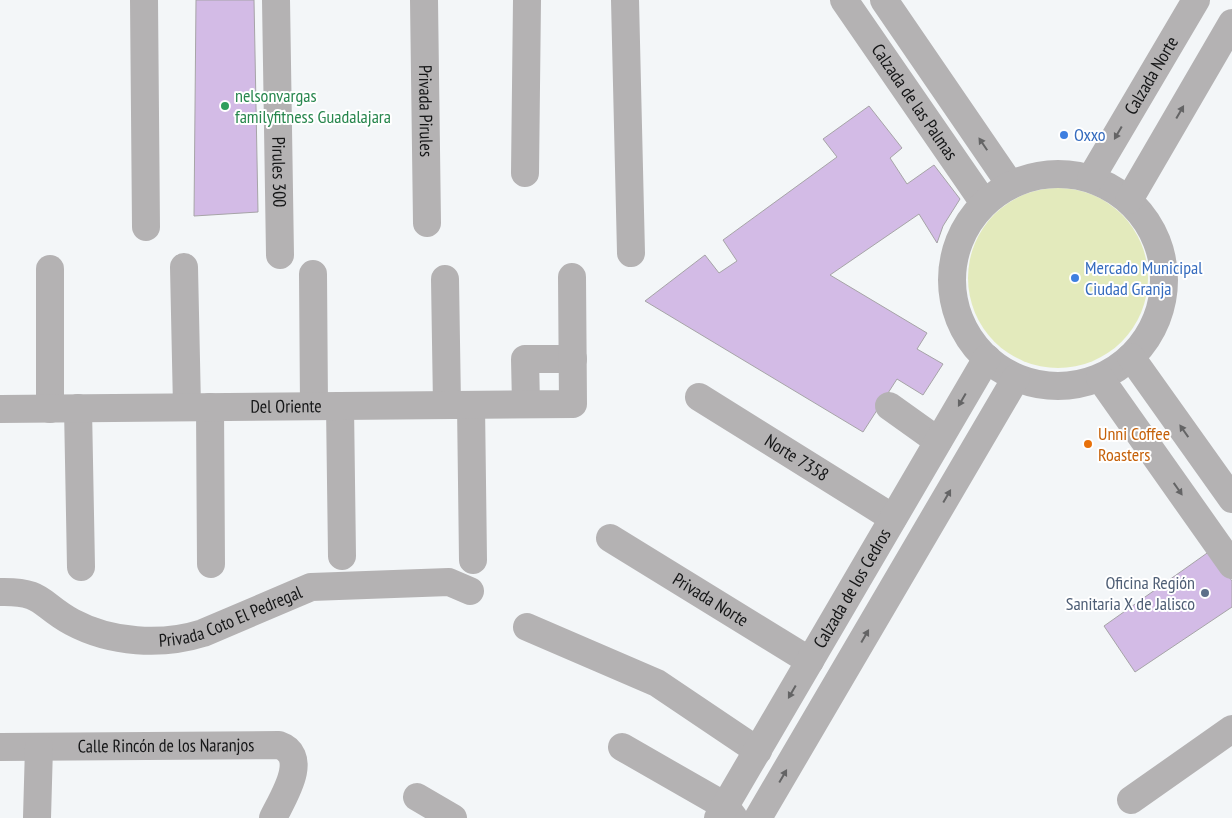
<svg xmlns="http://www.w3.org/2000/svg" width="1232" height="818" viewBox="0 0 1232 818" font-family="'PT Sans Narrow',sans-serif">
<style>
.green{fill:#e3eabc}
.building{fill:#d3bbe6;stroke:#a6a4a7}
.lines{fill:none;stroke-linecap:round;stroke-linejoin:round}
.minor{stroke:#b4b2b3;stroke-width:28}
.oneway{fill:#646465}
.leisure-dot{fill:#2e9e5b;stroke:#fff;stroke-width:2}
.shop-dot{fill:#3f7fe0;stroke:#fff;stroke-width:2}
.food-dot{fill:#e8710a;stroke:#fff;stroke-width:2}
.service-dot{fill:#5c6f8a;stroke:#fff;stroke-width:2}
.labels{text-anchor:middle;stroke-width:4;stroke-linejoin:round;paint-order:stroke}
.street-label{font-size:18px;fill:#151617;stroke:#fff}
.leisure-label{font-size:18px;fill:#27864d;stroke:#fff;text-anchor:start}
.shop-label{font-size:18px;fill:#366cbe;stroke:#fff;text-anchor:start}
.food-label{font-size:18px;fill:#c56008;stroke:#fff;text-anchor:start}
.service-label{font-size:18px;fill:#4e5e75;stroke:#fff;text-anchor:end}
</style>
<rect width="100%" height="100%" fill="#f3f6f8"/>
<!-- green -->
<path class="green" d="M968 278a90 90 0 1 1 180 0a90 90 0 1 1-180 0Z"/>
<!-- building -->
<path class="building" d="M196 0H254L258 212 194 216Z
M869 106 902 148 890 158 907 184 934 165 960 199 943 226 937 243 919 214 830 275 927 333 917 349 943 364 923 395 897 379 863 432 645 301 705 255 719 273 737 261 723 240 837 157 823 139Z
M1210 551 1232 581V607L1135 672 1104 626Z"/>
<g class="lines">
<!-- minor -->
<g class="minor">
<path d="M144 0 146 227"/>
<path id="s1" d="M276 0 280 255"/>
<path id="s2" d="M424 0 427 223"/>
<path d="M625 0 631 253"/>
<path id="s3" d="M844 0 984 203"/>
<path d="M884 0 1010 184"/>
<path d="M525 173 527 0"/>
<circle cx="1058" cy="280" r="106"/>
<path id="s4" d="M1091 178 1196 0"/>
<path d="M1129 200 1232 23"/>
<path d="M184 267 187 407"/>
<path d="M50 269V409"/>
<path d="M313 274 314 406"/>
<path d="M445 279 447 405"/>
<path d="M1131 357 1232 499"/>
<path d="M1100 378 1232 565"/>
<path id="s5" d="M699 397 893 518"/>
<path d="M526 404 525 359H573"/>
<path d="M471 405 473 560"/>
<path d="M340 406 342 556"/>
<path d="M889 406 938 441"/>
<path d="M210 407 211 564"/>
<path d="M78 408 81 567"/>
<path id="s6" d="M0 409 573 404 572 277"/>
<path id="s7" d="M610 538 810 661"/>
<path id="s8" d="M0 592C44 591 39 604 72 622 111 643 162 646 203 633L311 587 449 582 470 591"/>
<path d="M527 627 657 683 758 751"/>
<path id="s9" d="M0 747 279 745C311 756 282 799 273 818"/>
<path d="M622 747 725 806 734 818"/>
<path d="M417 797 453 818"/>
<path d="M1131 800 1232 729"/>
<path d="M37 818 39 747"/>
<path id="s10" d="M718 818 987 358"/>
<path d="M758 818 1016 378"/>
</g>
</g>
<!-- one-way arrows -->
<defs><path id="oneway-solid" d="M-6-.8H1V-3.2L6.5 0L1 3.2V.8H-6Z" transform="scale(1.25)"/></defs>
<g class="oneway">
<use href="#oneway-solid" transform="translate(1180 112) rotate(-60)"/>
<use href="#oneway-solid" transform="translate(1118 133) rotate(120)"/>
<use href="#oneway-solid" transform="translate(983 144) rotate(-124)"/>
<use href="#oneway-solid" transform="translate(962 400) rotate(120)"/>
<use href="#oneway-solid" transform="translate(1184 431) rotate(-125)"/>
<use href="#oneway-solid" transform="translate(1178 489) rotate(55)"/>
<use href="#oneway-solid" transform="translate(947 496) rotate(-60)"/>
<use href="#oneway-solid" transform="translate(865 636) rotate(-60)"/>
<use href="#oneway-solid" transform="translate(792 692) rotate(120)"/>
<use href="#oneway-solid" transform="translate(783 776) rotate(-60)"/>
</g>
<!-- markers -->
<circle class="leisure-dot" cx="225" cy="106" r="5"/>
<g class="shop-dot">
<circle cx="1064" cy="135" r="5"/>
<circle cx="1075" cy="278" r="5"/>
</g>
<circle class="food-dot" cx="1088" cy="444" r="5"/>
<circle class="service-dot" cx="1205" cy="593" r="5"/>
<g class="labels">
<!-- street labels -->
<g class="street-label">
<text dy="6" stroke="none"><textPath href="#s4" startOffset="119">Calzada Norte</textPath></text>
<text dy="6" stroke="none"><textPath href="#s3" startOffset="124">Calzada de las Palmas</textPath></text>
<text dy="6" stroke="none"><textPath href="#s2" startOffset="111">Privada Pirules</textPath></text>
<text dy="6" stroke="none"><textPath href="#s1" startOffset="172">Pirules 300</textPath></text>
<text dy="6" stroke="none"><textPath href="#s6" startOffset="286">Del Oriente</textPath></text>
<text dy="6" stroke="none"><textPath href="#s5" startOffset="115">Norte 7358</textPath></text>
<text dy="6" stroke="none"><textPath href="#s10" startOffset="266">Calzada de los Cedros</textPath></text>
<text dy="6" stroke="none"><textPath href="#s7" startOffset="118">Privada Norte</textPath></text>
<text dy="6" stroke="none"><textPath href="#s8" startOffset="246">Privada Coto El Pedregal</textPath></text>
<text dy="6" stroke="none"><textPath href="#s9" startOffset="166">Calle Rincón de los Naranjos</textPath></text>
</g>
<!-- leisure labels -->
<g class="leisure-label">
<text x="235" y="102">nelsonvargas<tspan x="235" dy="21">familyfitness Guadalajara</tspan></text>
</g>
<!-- shop labels -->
<g class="shop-label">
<text x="1074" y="141">Oxxo</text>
<text x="1085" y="274">Mercado Municipal<tspan x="1085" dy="21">Ciudad Granja</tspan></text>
</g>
<!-- food labels -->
<g class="food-label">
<text x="1098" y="440">Unni Coffee<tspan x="1098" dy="21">Roasters</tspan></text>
</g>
<!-- service labels -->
<g class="service-label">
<text x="1195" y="589">Oficina Región<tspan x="1195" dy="21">Sanitaria X de Jalisco</tspan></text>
</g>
</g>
</svg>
